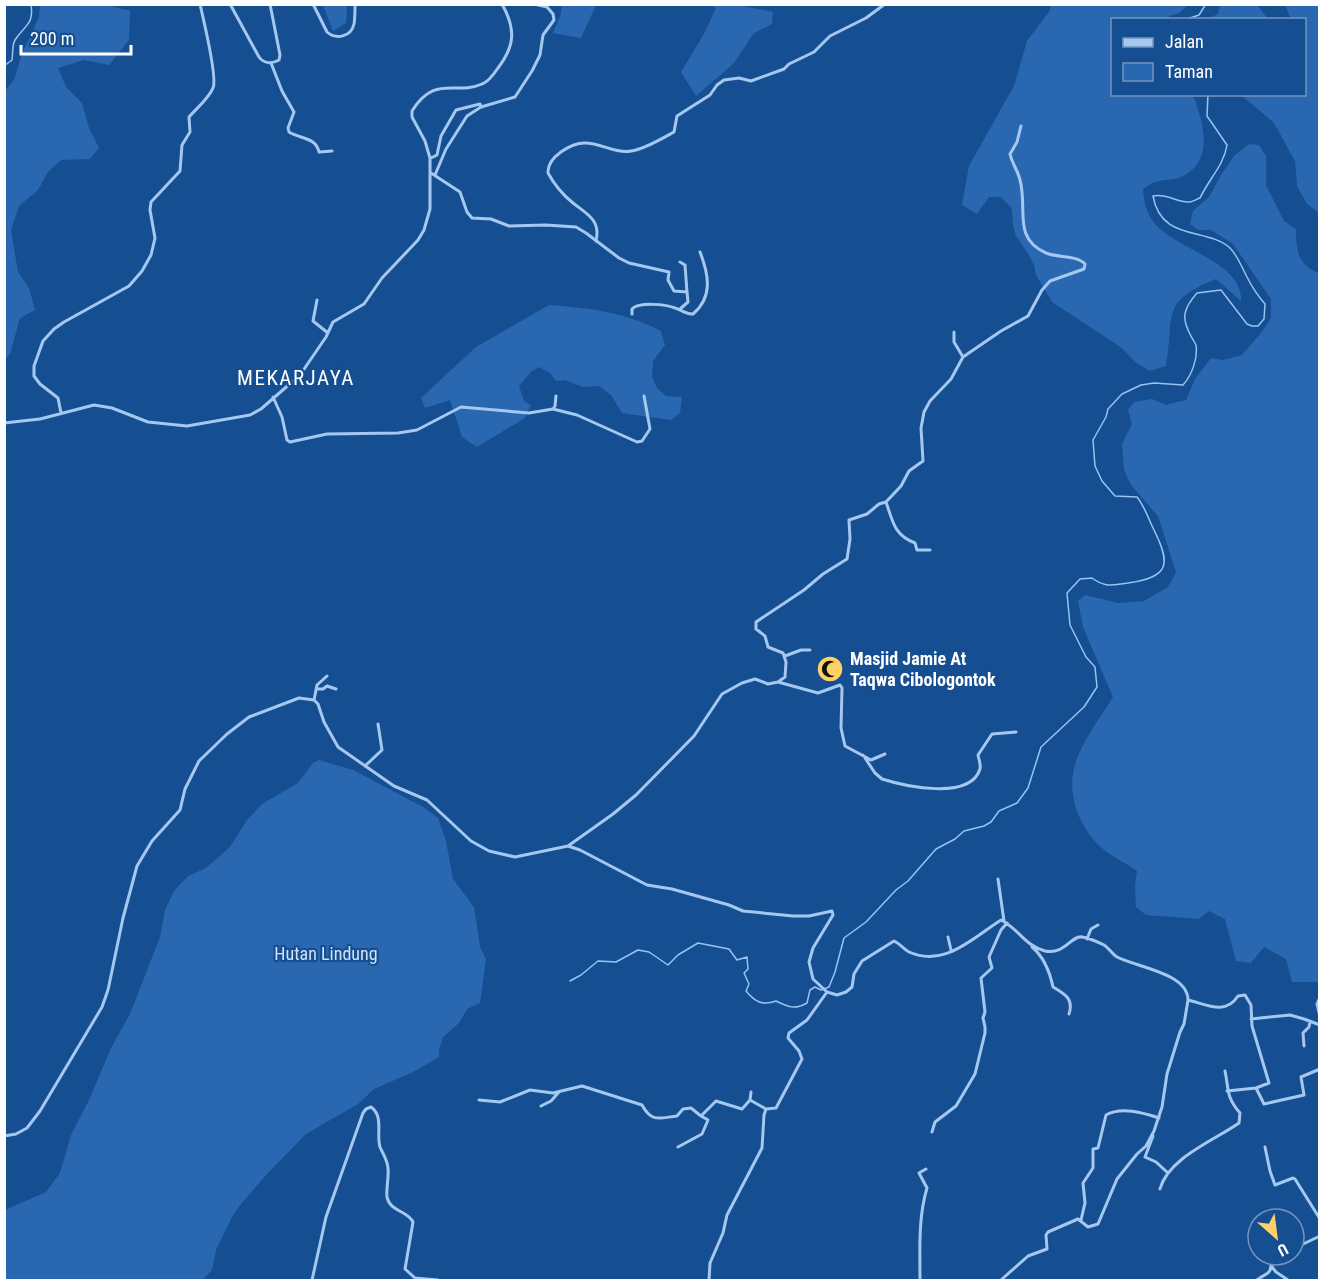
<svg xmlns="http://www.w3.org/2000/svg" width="1324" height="1285" viewBox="0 0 1324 1285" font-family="'Roboto Condensed',sans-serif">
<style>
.green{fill:#2968b1}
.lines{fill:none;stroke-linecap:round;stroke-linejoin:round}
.stream{stroke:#98c3f3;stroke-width:1.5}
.minor{stroke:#a5c8f0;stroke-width:3}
.labels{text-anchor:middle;stroke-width:4.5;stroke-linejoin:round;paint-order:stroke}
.poi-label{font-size:18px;font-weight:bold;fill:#fff;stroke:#164e92;text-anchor:start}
.park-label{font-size:18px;fill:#cce2fc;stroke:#164e92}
.quarter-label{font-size:21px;letter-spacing:1.5px;fill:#fff;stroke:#164e92}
</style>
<rect width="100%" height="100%" fill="#164e92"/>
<!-- green -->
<path class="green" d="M562 4 596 5 581 38 553 33 561 14Z
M1220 4 1257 5 1268 19H1207L1218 14Z
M40 5H110L111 6 130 11 129 40 109 65 84 60 58 68 66 87 82 103 89 128 99 148 90 159 61 160 48 172 38 190 19 206 11 230 18 272 29 288 35 310 20 318 10 354 5 359V91L14 80 22 54 39 17Z
M323 5H347L346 23 333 31Z
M711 5H737L773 12 772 24 754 33 734 63 696 96 681 72 705 32 716 8Z
M1051 5H1188L1179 13 1169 16V19L1112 20V94L1193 95C1203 121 1215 160 1183 176 1174 181 1164 179 1155 182 1151 183 1146 187 1143 189 1144 202 1146 213 1155 224 1177 250 1243 262 1241 301L1216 279C1159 302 1175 315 1166 366L1150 371 1135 362 1122 348 1052 302 1036 275 1034 265 1029 255 1016 236 1013 225 1012 209 1001 197H989L977 214 962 205 969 166 1014 86 1027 41 1049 12Z
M1285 5H1319V213L1307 204 1297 186 1295 161 1274 123 1241 95 1304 94V20L1291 19Z
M1249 144 1259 145 1266 156V185L1284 221 1296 229C1296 250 1298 266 1319 273V982H1292L1286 959 1264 947 1251 963 1236 961 1225 919 1209 911 1199 919 1146 915 1136 907 1135 885 1137 871C1126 863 1112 857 1102 848 1077 826 1064 788 1078 756 1087 735 1101 716 1113 697L1083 627 1078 601 1085 595 1118 603 1144 601 1168 587 1176 572 1158 516 1131 485 1124 470 1122 444 1132 424 1128 410 1134 402 1152 399 1166 405 1186 400 1195 379 1211 358 1223 360 1242 355 1262 332 1271 318V299L1233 244 1211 230H1198L1190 224 1193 211 1209 197 1221 175 1234 156Z
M549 305C590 308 624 312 661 331L665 345 653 361 652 377 657 388 666 396 682 397 680 413 671 420 622 413 611 395 599 386 583 387 565 380 556 381 550 373 539 367 531 372 519 386 524 401 531 405 525 418 477 447 462 437 450 400 425 408 421 398 476 347Z
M319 760 353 770 423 807 438 818 446 841 453 879 474 907 480 947 486 959 480 1003 467 1009 459 1023 443 1037 439 1050V1057L413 1072 374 1089 358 1104 306 1134 267 1174 240 1205 232 1217 216 1250 212 1270 202 1280H5V1210L46 1192 60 1173 71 1135 89 1100 111 1048 130 1014 160 937 165 910 174 891 188 876 206 868 230 847 247 820 262 804 298 783 313 763Z"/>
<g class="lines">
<!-- stream -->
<path class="stream" d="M1184 20 1199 15 1206 4
M4 66 12 60C13 54 12 45 15 40 25 24 34 26 31 4
M570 981 581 975 598 961 616 962 638 950 649 952 668 965 678 955 698 943 729 949 737 960 747 957 748 969 744 973 749 984 746 991C755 1002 763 1006 776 1001 788 1007 795 1010 807 1003L810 990 815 987 821 990 829 987 835 972 844 938 866 922 896 890 908 881 936 849 955 839 964 831 984 826 991 822 999 811 1017 803 1028 788 1041 747 1084 707 1097 687 1095 667 1086 657 1070 625 1067 593 1080 579 1092 578C1106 588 1111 585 1128 583 1168 577 1172 566 1154 530 1148 518 1145 507 1137 497L1115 496 1102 481 1095 466 1093 440 1106 417 1108 409 1122 394 1141 385 1154 383 1183 385C1192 375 1198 358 1196 345 1195 343 1192 338 1191 336 1181 318 1183 309 1197 293L1221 290 1247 324 1252 326H1258L1264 319 1265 304C1258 296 1252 287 1247 277 1242 268 1238 256 1230 248 1207 227 1161 242 1153 196 1167 193 1177 203 1190 202 1194 201 1197 199 1200 198 1209 179 1224 165 1227 145L1207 116 1208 94"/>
<!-- minor -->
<path class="minor" d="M230 4 259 57C264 64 272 64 279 60L280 55 270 4
M313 4 327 32C336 40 351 37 354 24 355 18 355 11 355 4
M271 63 282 91 294 112 288 128 289 132C300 139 316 137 319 152L332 151
M431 158 437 155 441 136 456 110 480 104 481 107
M431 173 460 192 467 212 472 218 491 219 509 226 546 225 576 227 586 233 619 258 629 263 669 272 668 280 674 291 687 292 685 265 680 262
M435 175 446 149 467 116 481 107 515 97 532 71 540 55 543 35 554 20 553 14 547 7 534 4
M596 241C601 220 587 214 573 203 563 195 554 184 548 173 547 157 571 143 585 143 601 143 616 154 631 151 643 150 663 138 674 132L677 116 710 95 717 85 724 80 739 78 751 81 784 69 789 64 814 52 830 36 866 18 885 4
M317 300 313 321 328 333
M680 309 688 302 687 292
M632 314V309C639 302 665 304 675 308 682 310 685 314 693 314 713 297 709 275 700 252
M954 332V342L963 357
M273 397 282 417 287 440 290 442 327 434 398 433 417 430 461 407 529 413 553 409 555 406 556 396
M553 409 577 415 637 442 642 441 650 429 644 396
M61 413 58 398 40 384 34 376V366L43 341 54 329 64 322 129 286 142 271 151 255 155 238 150 210 151 202 180 171 182 145 190 132 189 117C197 108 209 98 213 88 218 78 203 18 200 4
M4 423 40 419 94 405 112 408 148 422 187 426 250 415 261 409 300 375 326 337 333 322 364 304 382 278 418 240 424 230 430 209V158L425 141 412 117V111C435 74 455 96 482 84 488 82 494 74 498 68 515 46 516 29 502 4
M886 502C893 522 894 535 915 543L917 550H930
M785 656 801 650H810
M778 682 818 693 840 685 842 688 841 728 845 746 871 760 885 754
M317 689H323L327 686 336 689
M314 700 317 685 327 676
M863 755 875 773 882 779C904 786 970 801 980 769 981 765 979 760 978 755L992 734 1016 732
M365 766 382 750 378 724
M568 846 613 814 636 795 694 736 722 694 742 683 755 679 768 684 778 682 785 677 786 662 783 653 768 647 765 636 756 629V622L804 590 823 574 847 559 850 539 849 520 867 514 879 504 886 502 901 486 909 471 923 461 921 428 924 412 930 401 951 379 963 357 1001 331 1028 316 1042 290 1050 281 1084 269 1085 264C1077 255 1058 258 1046 253 1012 238 1028 209 1020 180 1018 171 1012 163 1010 154L1017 142 1021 126
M998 879 1004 921
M948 937 951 950
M1087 939 1091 929 1098 925
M1032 947C1044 957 1050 973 1053 987 1065 994 1074 999 1069 1014
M1320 997 1317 1004 1320 1017
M1251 1019 1290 1015 1304 1019 1320 1025
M1304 1046 1303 1033 1309 1027 1310 1021
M1256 1088 1264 1104 1304 1095 1301 1077 1320 1069
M479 1100 500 1102 530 1090 553 1093 582 1086 642 1105C652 1123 659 1118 677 1116L683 1109 691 1108 701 1116 716 1101 742 1109 750 1100 766 1109
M750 1100 751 1092
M541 1106 551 1101 559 1092
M932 1132 935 1122 956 1106 975 1074 985 1033V1027L983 1018 985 1012 981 978 992 968 989 957 1001 930 1007 923
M4 1136 16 1134 27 1128 40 1111 102 1007 108 990 123 918 137 866 152 841 180 810 185 789 199 761 227 734 249 717 299 698 314 700 318 704 324 722 338 747 394 786 427 800 471 841 489 851 515 857 568 846 580 850 647 885 672 889 729 905 743 911 793 916H809L832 911 833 915 813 948 809 962 813 979 827 992 837 995 846 992 852 987 854 974 862 961 894 941C900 944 904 949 909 952 945 968 974 937 1001 920 1019 929 1025 946 1045 951 1065 955 1071 935 1082 937 1088 938 1098 942 1104 945 1109 948 1112 954 1117 957 1136 967 1188 973 1188 1000 1206 1004 1225 1016 1238 996L1245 995 1251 1005 1252 1026 1269 1083 1256 1088 1227 1091
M1153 1136 1145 1157 1156 1162 1168 1173
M678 1147 702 1134 708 1120 701 1116
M1265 1147 1270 1171 1275 1185 1293 1178 1295 1179 1320 1219
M1160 1189C1168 1158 1215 1140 1239 1123L1240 1113C1226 1097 1229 1090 1225 1071
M1081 1220 1085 1203 1083 1183 1093 1168V1149L1098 1148 1106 1115C1121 1106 1144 1113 1159 1118
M1294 1250 1301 1245 1320 1236
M1272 1267 1276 1272 1288 1280
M312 1280 326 1217 363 1113 366 1109 371 1107C384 1116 376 1134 380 1147 383 1154 388 1161 388 1169 389 1178 386 1188 387 1197 390 1212 407 1210 413 1222L405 1269 415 1278 438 1280
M709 1280 710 1263 723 1233 727 1215 762 1148 764 1115 766 1109 776 1108 802 1059 799 1051 788 1038 789 1033 807 1020 827 992
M920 1280C920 1250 918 1218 927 1188L919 1173 926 1169
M1001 1280 1028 1256 1047 1249 1046 1235 1048 1232 1078 1219 1088 1227 1098 1224 1117 1179 1137 1154 1146 1146 1154 1131 1162 1107 1167 1074 1180 1032 1184 1024 1188 1000
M1257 1280C1267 1272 1272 1276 1271 1259L1273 1258 1280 1259 1288 1255"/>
</g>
<!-- icons -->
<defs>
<symbol id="mosque-disc" viewBox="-11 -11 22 22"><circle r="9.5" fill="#ffd165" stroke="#164e92"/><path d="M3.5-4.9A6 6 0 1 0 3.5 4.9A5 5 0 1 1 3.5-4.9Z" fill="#111"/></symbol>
</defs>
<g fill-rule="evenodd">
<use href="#mosque-disc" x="815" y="654" width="30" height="30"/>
</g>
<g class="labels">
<!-- poi labels -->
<g class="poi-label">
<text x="850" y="665">Masjid Jamie At<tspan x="850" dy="21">Taqwa Cibologontok</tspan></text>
</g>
<!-- park labels -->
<g class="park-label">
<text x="326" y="960">Hutan Lindung</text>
</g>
<!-- quarter labels -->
<g class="quarter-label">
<text x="296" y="385">MEKARJAYA</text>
</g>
</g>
<!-- border -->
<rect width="1324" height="1285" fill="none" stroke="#ffffff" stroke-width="12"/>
<!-- legend -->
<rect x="1111" y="18" width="195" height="78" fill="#164e92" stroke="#7395be" stroke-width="1.5"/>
<rect x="1123" y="38" width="30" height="9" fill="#a5c8f0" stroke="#7395be" stroke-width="1.5"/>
<text x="1165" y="48" font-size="18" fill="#ffffff">Jalan</text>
<rect x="1123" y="63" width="30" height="18" fill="#2968b1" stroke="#7395be" stroke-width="1.5"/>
<text x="1165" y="78" font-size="18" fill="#ffffff">Taman</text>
<!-- north arrow -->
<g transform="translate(1276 1237) rotate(152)"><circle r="28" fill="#164e92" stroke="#7395be" stroke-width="1.5"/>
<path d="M0-4.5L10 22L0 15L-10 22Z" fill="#ffd165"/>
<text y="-9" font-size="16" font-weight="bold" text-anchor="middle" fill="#ffffff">U</text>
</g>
<!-- scale -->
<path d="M21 45v9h110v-9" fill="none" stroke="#ffffff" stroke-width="3"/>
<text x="30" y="45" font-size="18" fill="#ffffff" stroke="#164e92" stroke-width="4.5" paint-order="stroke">200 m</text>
</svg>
